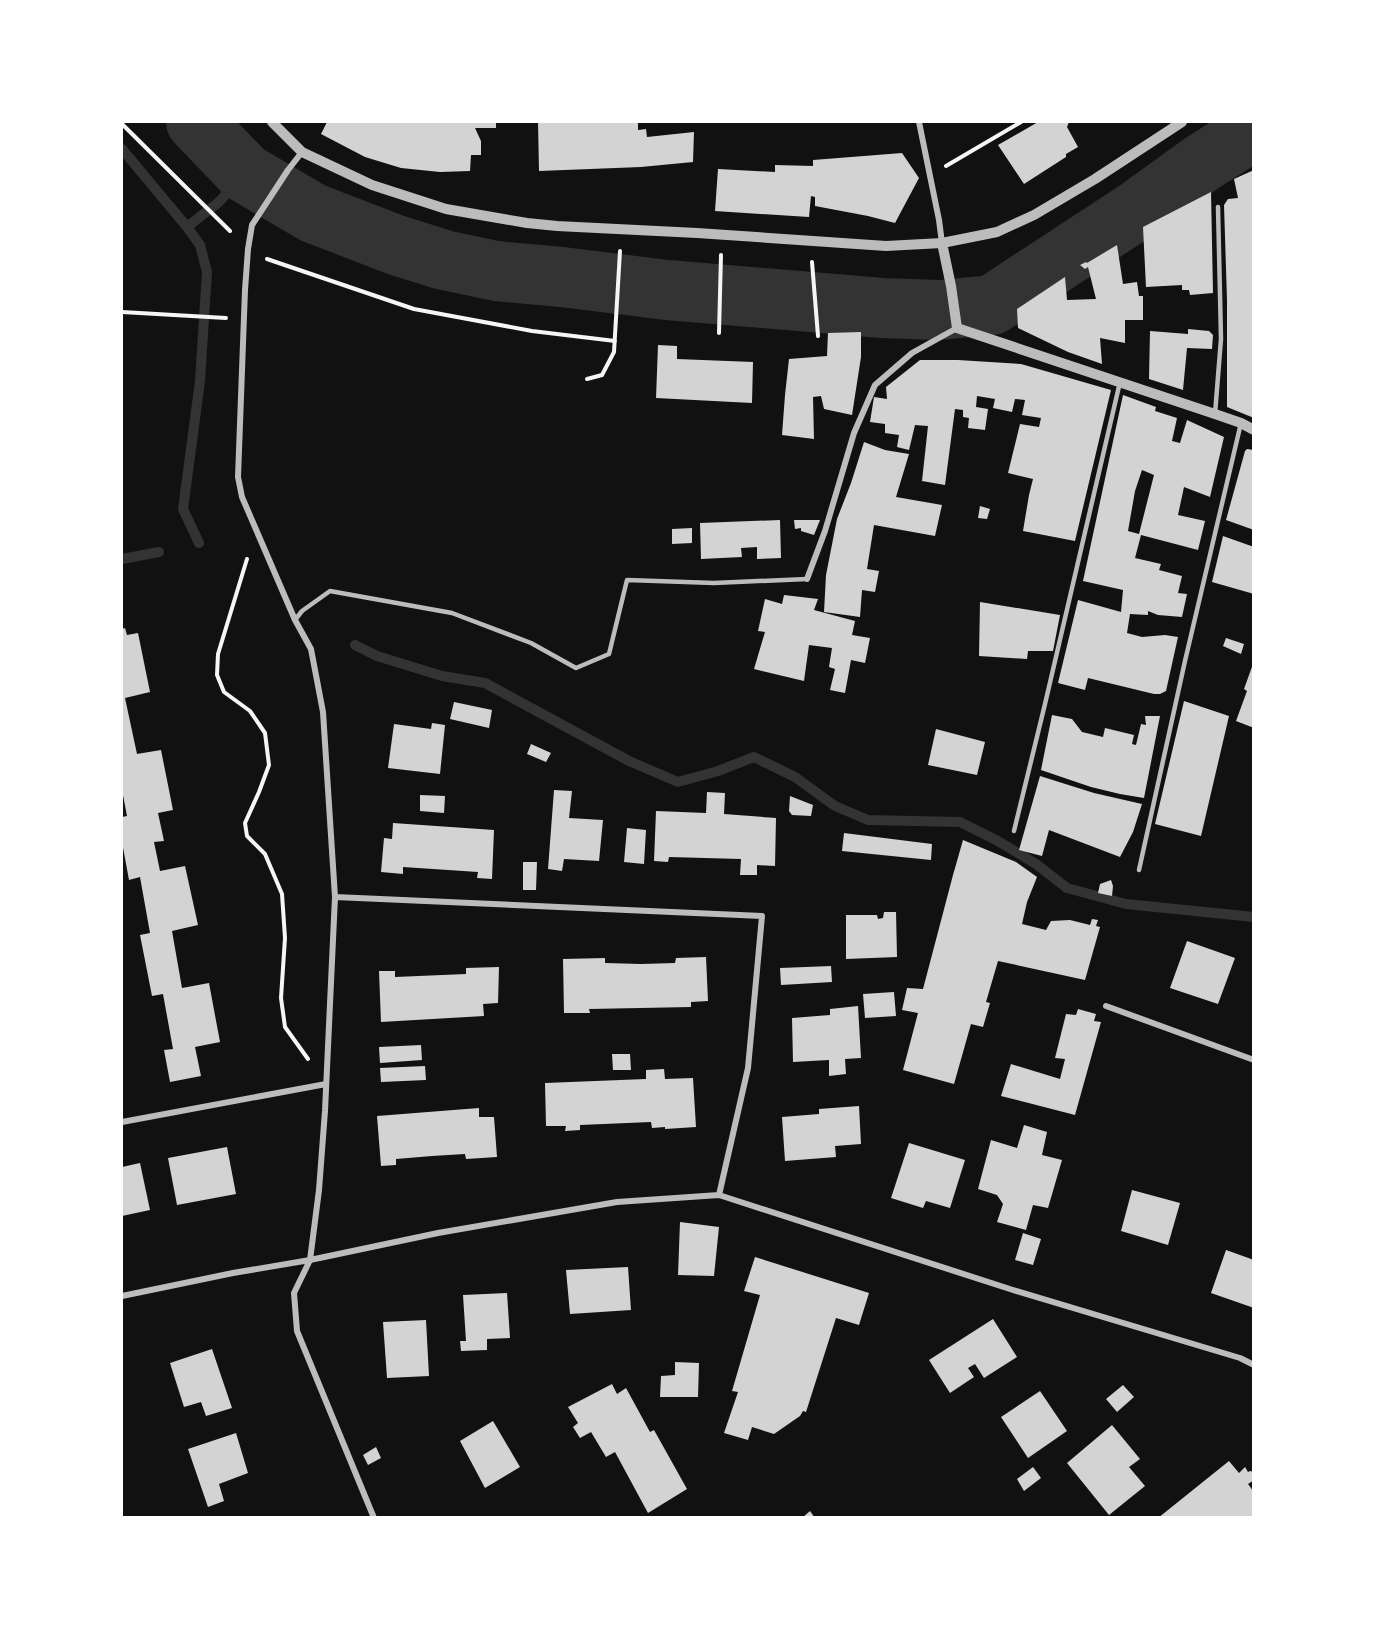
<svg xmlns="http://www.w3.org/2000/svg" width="1375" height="1639" viewBox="0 0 1375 1639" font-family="Montserrat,sans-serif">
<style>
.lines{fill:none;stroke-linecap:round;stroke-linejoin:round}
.stream{stroke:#333;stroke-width:10}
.river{stroke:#333;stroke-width:60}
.building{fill:#d3d3d3;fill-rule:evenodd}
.path{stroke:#f5f5f5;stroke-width:4}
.service{stroke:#bcbcbc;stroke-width:4.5}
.minor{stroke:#bcbcbc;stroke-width:6}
.tertiary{stroke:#bcbcbc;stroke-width:10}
</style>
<rect width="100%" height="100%" fill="#111"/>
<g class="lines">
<!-- stream -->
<path class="stream" d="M122 149 187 227 200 245 207 272 200 381 183 509 199 543
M187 227 219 202 245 173
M122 559 159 552
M355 645 377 656 442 676 485 683 629 761 678 782 718 771 754 757 795 777 835 806 868 820 960 822 998 841 1036 864 1067 888 1126 904 1254 917"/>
<!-- river -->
<path class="river" d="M196 122 245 173 313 213 396 245 444 260 496 271 562 277 667 290 882 308 940 310 992 305 1137 210 1202 163 1254 130"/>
</g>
<!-- building -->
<path class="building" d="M327 122H496V128H475L481 141V155H471L470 171 440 172 401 168 365 157 321 134Z
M538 122H638V130L646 129 647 137 694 132 693 162 641 167 539 171Z
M1038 122H1069L1067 127 1078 147 1066 154V157L1024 184 998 145Z
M902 153 919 178 895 223 868 216 815 206V197L811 196 809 217 715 211 718 169 775 172V165L813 166V160Z
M1254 170V418L1227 407V300L1224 205 1228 199 1238 198 1234 179Z
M1211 192 1213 293 1190 295 1189 290H1182V285L1146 287 1143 227Z
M1117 245 1123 284 1137 282 1139 296H1143V320H1125V343L1100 338 1102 364 1068 352 1018 328 1017 309 1065 277 1067 300 1096 299 1088 267 1085 269 1080 265 1086 262 1087 263Z
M1188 329 1209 331 1213 335 1212 349 1187 348 1183 390 1149 379 1150 331 1188 334Z
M861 332V357L852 415 824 409 821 396 813 397 814 439 782 435 785 395 789 359 827 356 828 333Z
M658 345 677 346V359L753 362 752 403 656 398Z
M920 360H958L1021 364 1111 390 1075 541 1023 531 1029 495 1033 479 1008 473 1020 424 1039 427 1041 418 1022 415 1025 400 1015 399 1012 412 993 408 995 399 977 396 976 407 988 409 985 430 968 428 969 418 963 417V410L955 409 945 485 922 481 928 426 915 425 909 450 897 447 899 435 885 433V424L870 422 874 397 887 399 886 387Z
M1123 395 1156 407 1155 411 1177 418 1172 441 1180 443 1187 420 1224 437 1210 497 1184 487 1178 515 1205 521 1198 550 1141 535 1135 558 1161 564 1159 570 1182 576 1178 593 1187 594 1182 617 1158 615 1148 611V615L1130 614 1127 633 1142 637 1165 635 1178 637 1166 691 1160 694H1154L1088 678 1085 690 1058 683 1078 600 1121 612 1123 590 1083 581ZM1142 470 1154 475 1139 534 1128 531 1135 491Z
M864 442 885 450 909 454 896 497 942 505 935 536 874 525 867 569 879 571 875 592 862 590 860 617 824 612 826 575 837 519 851 483Z
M1247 449 1254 450V530L1226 520 1245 451Z
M980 506 990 509 987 519 978 518Z
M780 520 781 558 757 559V547L741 548 742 557 701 559 700 523Z
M794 520H820L814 535 801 531V528L795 529Z
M692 528V543L672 544V529Z
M1223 536 1254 547V594L1212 582Z
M784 595 818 599 814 610 855 621 852 635 870 638 865 663 851 660 845 693 830 690 835 669 829 667 832 648 809 645 804 681 754 669 765 632 758 631 765 599 782 604Z
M980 602 1060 615 1053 651H1028L1027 659 979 656Z
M125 628 127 635 138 633 150 692 125 698 137 754 161 750 173 810 158 813 164 841 154 842 160 871 185 866 198 925 172 931 182 988 209 983 220 1042 195 1047 201 1076 170 1082 164 1050 173 1049 163 994 152 996 140 935 150 933 140 877 129 880 122 842V817L127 816 122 790V629Z
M1226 638 1244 644 1241 654 1223 646Z
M1253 664H1254V728L1236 721 1247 691 1244 689Z
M1184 701 1229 716 1201 836 1155 824Z
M454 702 492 710 489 728 450 719Z
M1052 715 1072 719 1082 732 1103 737 1105 728 1134 735 1132 744 1136 745 1141 724 1146 725 1145 716H1160L1144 798 1120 794 1091 787 1041 770Z
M432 723 445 725 440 774 388 768 394 724 431 729Z
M936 729 985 742 977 775 928 765Z
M531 744 551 753 546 762 527 754Z
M1040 776 1094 793 1142 804 1133 832 1120 857 1049 830 1042 856 1019 850Z
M554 790 572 791 569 818 603 820 599 861 564 859 562 871 548 869Z
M707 792 725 793 724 814 776 818 775 866 757 865V875H740L741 859 669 857 668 862 654 861 656 811 706 813Z
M420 795 445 796 444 813 420 811Z
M790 796 813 805 811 816 792 815 789 811Z
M393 823 494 830 492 879 477 878 478 872 403 867V874L381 872 384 838 392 839Z
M627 828 646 830 644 864 624 862Z
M844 833 932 844 931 860 842 851Z
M963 840 1016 862 1037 877 1027 902 1022 924 1046 930 1051 921 1070 920 1090 925 1092 919 1098 920 1096 926 1100 927 1085 980 998 961 986 1002 990 1003 983 1027 971 1024 954 1084 903 1070 918 1013 902 1010 907 988 923 989 953 875Z
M523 862H537L536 890H523Z
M1111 880 1113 886 1112 896 1098 893 1100 884Z
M884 912H896L897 957 846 959V915H877L878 919 883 918Z
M1187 941 1235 958 1218 1004 1170 988Z
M706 957 708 1001 691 1002V1007L589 1009 590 1013H564L563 959 605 958V963L641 964 675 963 676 958Z
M831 966 832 982 781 985 780 968Z
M499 967 498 1003 483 1004 484 1016 381 1022 379 971H395V977L466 974V968Z
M894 992 896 1016 865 1018 863 994Z
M858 1006 861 1058 845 1059 846 1074 829 1076V1060L793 1062 792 1018 830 1015V1009Z
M1078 1009 1096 1014 1094 1021 1101 1022 1075 1115 1001 1096 1011 1064 1060 1079 1065 1059 1055 1058 1066 1014 1076 1015Z
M421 1045 422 1060 380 1063 379 1047Z
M612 1054H630L631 1070H613Z
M425 1066 426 1080 381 1082 380 1068Z
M664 1069 665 1079 693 1078 696 1127 665 1129V1127L652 1128 651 1122 580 1125V1130L565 1131 566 1126H546L545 1083 646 1079V1070Z
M859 1106 861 1144 835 1146 836 1157 785 1161 782 1117 819 1114V1109Z
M479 1108V1117H494L497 1157 466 1159 465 1154 432 1156 396 1159V1165L381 1166 377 1116Z
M1024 1125 1047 1132 1042 1155 1062 1160 1048 1208 1033 1205 1026 1230 997 1222 1003 1204 997 1195 978 1189 991 1140 1017 1148Z
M909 1143 965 1160 950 1208 926 1201 923 1208 891 1198Z
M227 1147 236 1194 177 1205 168 1158Z
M140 1163 150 1210 122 1216V1167Z
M1132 1190 1180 1203 1168 1245 1121 1231Z
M680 1222 719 1227 714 1276 678 1275Z
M1023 1233 1041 1239 1033 1265 1015 1260Z
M1226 1250 1254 1260V1308L1211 1293Z
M755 1257 869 1293 859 1325 836 1318 806 1412 803 1411 800 1416 774 1434 752 1427 748 1440 724 1433 738 1392 732 1391 760 1295 744 1291Z
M628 1267 631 1310 570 1314 566 1270Z
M507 1293 510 1338 487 1339V1350L461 1351 460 1341H466L463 1295Z
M993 1319 1017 1357 984 1378 975 1364 968 1368 974 1377 950 1393 929 1360Z
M426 1320 429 1376 387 1378 383 1322Z
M212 1349 232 1408 206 1416 201 1402 184 1407 170 1363Z
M675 1362 699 1363 698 1397H660L661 1376 675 1375Z
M612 1384 617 1394 626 1388 650 1432 654 1430 687 1489 648 1513 615 1452 606 1457 591 1432 580 1438 573 1427 578 1423 568 1407Z
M1123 1385 1134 1397 1117 1412 1106 1399Z
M1040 1391 1067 1431 1028 1458 1001 1417Z
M493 1421 520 1467 485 1488 460 1441Z
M1112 1425 1140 1459 1129 1467 1145 1486 1109 1515 1067 1463Z
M236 1433 248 1473 219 1484 224 1501 208 1507 188 1449Z
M376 1447 381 1458 368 1465 363 1455Z
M1229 1461 1239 1473 1245 1467 1248 1472 1250 1471 1254 1472V1480L1248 1484 1254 1492V1518H1158Z
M1033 1467 1041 1478 1024 1491 1017 1479Z
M810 1511 815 1518H802Z"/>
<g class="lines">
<!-- path -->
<path class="path" d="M122 124 230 231
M946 166 1021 122
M267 259 414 309 532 331 615 341
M812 262 818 336
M122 312 226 318
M719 333 721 255
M587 379 602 375 614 352 620 251
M247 559 218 654 217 675 224 692 250 711 265 733 269 765 259 792 245 823 247 836 265 854 282 894 285 938 281 998 285 1027 308 1059"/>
<!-- service -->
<path class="service" d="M1215 414 1221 339 1218 207
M295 620 302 611 330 591 452 613 531 643 576 668 609 654 627 580 714 583 807 579
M1014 831 1045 704 1120 382
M1139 870 1185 661 1241 423"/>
<!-- minor -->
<path class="minor" d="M919 122 939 220 942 243
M302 152 288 170 252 225 248 249 245 290 238 477 242 497 267 555 295 620 311 649 323 712 335 897 325 1111 319 1190 310 1260 294 1293 297 1331 374 1518
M807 579 825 531 854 433 875 385 912 353 957 328
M335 897 762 916 748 1068 719 1195
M1106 1006 1254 1060
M122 1122 326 1084
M122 1296 233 1273 310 1260 438 1233 617 1202 719 1195 1013 1290 1240 1358 1254 1365"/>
<!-- tertiary -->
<path class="tertiary" d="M272 122 302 152 372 185 446 209 527 223 557 226 697 233 886 246 942 243 997 232 1034 215 1095 179 1182 122
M942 243 951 286 957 328 1215 414 1241 423 1254 430"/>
</g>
<!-- border -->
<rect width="1375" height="1639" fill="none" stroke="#ffffff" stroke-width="246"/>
</svg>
